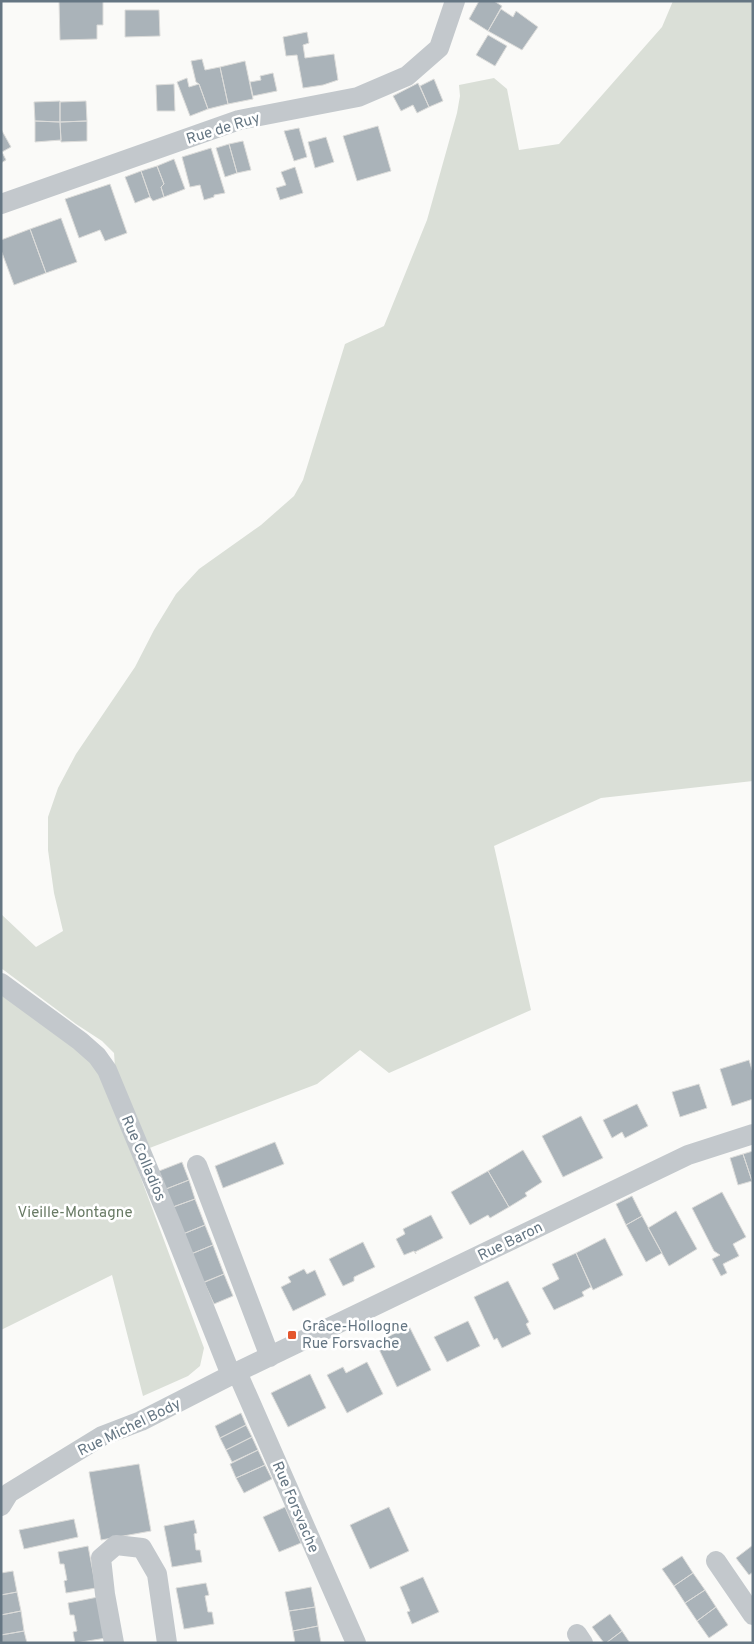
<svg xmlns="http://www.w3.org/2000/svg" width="754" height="1644" viewBox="0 0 754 1644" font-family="Overpass,sans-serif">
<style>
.green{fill:#dadfd7}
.building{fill:#aab3b9;stroke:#dcdcda}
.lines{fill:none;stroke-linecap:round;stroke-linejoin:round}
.minor{stroke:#c3c8cc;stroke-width:20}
.poi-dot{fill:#e4572e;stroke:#fff;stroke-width:2}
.labels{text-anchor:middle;stroke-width:5;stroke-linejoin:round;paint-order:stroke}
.street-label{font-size:15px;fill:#657683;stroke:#fff}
.park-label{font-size:15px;fill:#687a64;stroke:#fff}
.poi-label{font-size:15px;fill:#657683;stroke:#fff;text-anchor:start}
</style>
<rect width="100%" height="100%" fill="#fafaf8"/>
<!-- green -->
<path class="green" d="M673 1H753V781L601 798 494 846 531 1010 389 1073 360 1050 317 1084 147 1149 115 1067 114 1053 102 1041 76 1024 1 968V914L36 947 63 931 54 893 48 850V817L58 788 76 754 135 667 154 630 176 594 199 569 261 525 294 496 303 480 345 344 384 326 427 220 457 113 460 96 459 85 494 78 507 89 519 150 559 144 662 27Z
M1 995 83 1052 100 1072 109 1092 204 1348 200 1366 188 1376 143 1396 112 1275 1 1330Z"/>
<!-- building -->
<path class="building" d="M59 1H103V25H97V39L60 40Z
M479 1H494L502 6 488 31 469 19Z
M501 9 513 17 516 11 538 27 522 50 488 31Z
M125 10H159L160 36 125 37Z
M307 32 309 43 303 45 305 58 334 54 338 80 323 85 303 88 297 55 286 56 283 37Z
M488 35 507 46 495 66 476 55Z
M202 59 205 70 220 67 228 104 208 109 199 84 196 82 191 61Z
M245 61 253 99 228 104 220 67Z
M273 73 277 91 253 96 250 82 261 80 260 76Z
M187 78 189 87 199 84 208 109 190 116 177 82Z
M434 79 443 101 429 107 420 86Z
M418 83 429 107 417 113 413 105 401 111 393 96Z
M174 84 175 111H157L156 85Z
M60 101V122L35 121 34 102Z
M86 101 87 121 60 122V102Z
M35 121 60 122 61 140 35 142Z
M87 121V141L61 142 60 122Z
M378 126 391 171 357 181 343 136Z
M299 128 307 157 294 161 284 131Z
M1 129 11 147 2 152 6 160 1 163Z
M326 137 334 162 315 168 308 142Z
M243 141 251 170 237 173 229 144Z
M229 144 237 173 225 177 216 148Z
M211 148 225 193 214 195V197L204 200 200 185 190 187 182 157Z
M174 159 185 189 164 197 161 187 164 184 157 166Z
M157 166 164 184 161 187 164 197 153 201 150 197 141 171Z
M295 167 303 193 280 200 276 188 286 185 281 172Z
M141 171 150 197 135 203 125 177Z
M110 184 127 233 105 241 100 230 79 238 65 199Z
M61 218 77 262 46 273 30 229Z
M30 229 46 273 14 285 1 250V240Z
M749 1060 753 1073V1099L732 1106 720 1069Z
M699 1084 707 1108 680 1117 672 1092Z
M637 1104 648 1126 625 1138 622 1132 612 1138 603 1120Z
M581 1116 603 1158 563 1177 542 1136Z
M275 1142 284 1164 223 1188 215 1166Z
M523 1150 542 1182 525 1193 527 1196 509 1207 488 1171Z
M753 1151V1181H752L743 1154Z
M743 1154 752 1181 738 1185 730 1158Z
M182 1162 189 1180 166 1189 159 1171Z
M488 1171 509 1207 490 1218 488 1215 470 1225 451 1192Z
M189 1180 195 1199 173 1207 166 1189Z
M722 1192 746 1237 733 1244 739 1256 723 1264 727 1273 721 1276 712 1259 720 1255 714 1251 692 1208Z
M632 1196 642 1216 626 1225 616 1204Z
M195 1199 205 1225 183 1234 173 1207Z
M676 1211 697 1249 669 1266 648 1228Z
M431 1215 443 1238 415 1252 416 1254 414 1251 404 1255 396 1239 405 1234 403 1229Z
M642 1216 662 1253 646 1262 626 1225Z
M205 1225 213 1245 191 1254 183 1234Z
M605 1238 623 1275 593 1290 576 1253Z
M363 1242 375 1267 354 1277V1281L343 1286 329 1259Z
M213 1245 224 1274 203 1283 191 1254Z
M576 1253 591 1287 582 1292 584 1296 554 1310 542 1288 559 1279 552 1264Z
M304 1269 307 1274 315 1270 326 1295 293 1311 281 1287 291 1282 288 1277Z
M224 1274 233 1296 214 1304 204 1282Z
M508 1281 529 1322 526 1324 531 1334 502 1348 497 1338 494 1340 474 1297Z
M468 1321 480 1346 447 1362 434 1337Z
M409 1326 431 1370 397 1387 376 1343Z
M367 1362 383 1394 347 1413 327 1375 343 1367 346 1373Z
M310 1374 326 1408 288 1427 271 1393Z
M241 1413 246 1425 220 1438 215 1426Z
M246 1425 252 1437 226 1450 220 1438Z
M252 1437 258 1450 232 1462 226 1450Z
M258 1450 265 1465 236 1478 230 1464Z
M139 1464 151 1531 101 1540 89 1472Z
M265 1465 272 1479 244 1493 236 1478Z
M285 1507 301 1543 279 1552 263 1517Z
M389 1507 409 1551 370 1569 350 1525Z
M74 1519 78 1537 24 1549 19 1530Z
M194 1520 197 1533 194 1534 196 1550H200L202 1562 172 1567 164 1526Z
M753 1545V1572L749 1575 736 1558Z
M88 1546 96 1588 66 1593 64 1581 67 1580 64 1564H60L58 1552Z
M682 1556 693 1573 674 1586 662 1569Z
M13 1571 17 1592 1 1595V1573Z
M693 1573 705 1590 685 1603 674 1586Z
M423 1577 439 1612 412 1624 407 1612 410 1611 400 1587Z
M206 1583 209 1595 205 1596 208 1612H212L214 1624 184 1629 176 1588Z
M311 1587 315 1607 289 1611 285 1592Z
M705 1590 716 1607 697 1621 685 1603Z
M17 1592 21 1611 1 1615V1595Z
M98 1597 106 1638 75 1643 73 1632 77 1631 74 1615H70L68 1603Z
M315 1607 318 1626 293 1631 289 1611Z
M716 1607 728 1625 709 1638 697 1621Z
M21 1611 24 1631 1 1635V1615Z
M610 1614 622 1631 606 1643H604L592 1627Z
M318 1626 321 1643H295L293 1631Z
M24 1631 27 1643H1V1635Z
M622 1631 630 1643H606Z"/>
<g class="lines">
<!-- minor -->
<path class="minor" d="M1 204 239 120 358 97 407 76 439 48 455 1
M1 983 80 1041 97 1056 107 1070 171 1224 231 1375
M197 1165 270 1357
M237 1372 356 1643
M1 1506 9 1493 102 1436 141 1421 237 1372 688 1155 753 1134
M716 1561 753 1615
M577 1634 583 1643
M114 1643 105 1594 101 1558 116 1545 142 1548 157 1574 167 1643"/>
</g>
<!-- markers -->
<rect class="poi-dot" x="287" y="1330" width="10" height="10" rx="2.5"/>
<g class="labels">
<!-- street labels -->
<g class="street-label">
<text transform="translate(223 128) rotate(-17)" y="5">Rue de Ruy</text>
<text transform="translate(144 1158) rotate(67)" y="5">Rue Colladios</text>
<text transform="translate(510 1241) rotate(-26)" y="5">Rue Baron</text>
<text transform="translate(129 1427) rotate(-26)" y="5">Rue Michel Body</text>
<text transform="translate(296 1507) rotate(67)" y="5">Rue Forsvache</text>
</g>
<!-- park labels -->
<g class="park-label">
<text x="75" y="1217">Vieille-Montagne</text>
</g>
<!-- poi labels -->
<g class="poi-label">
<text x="302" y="1331">Grâce-Hollogne<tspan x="302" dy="17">Rue Forsvache</tspan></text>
</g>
</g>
<!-- border -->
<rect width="754" height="1644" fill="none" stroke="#657683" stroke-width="5"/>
</svg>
